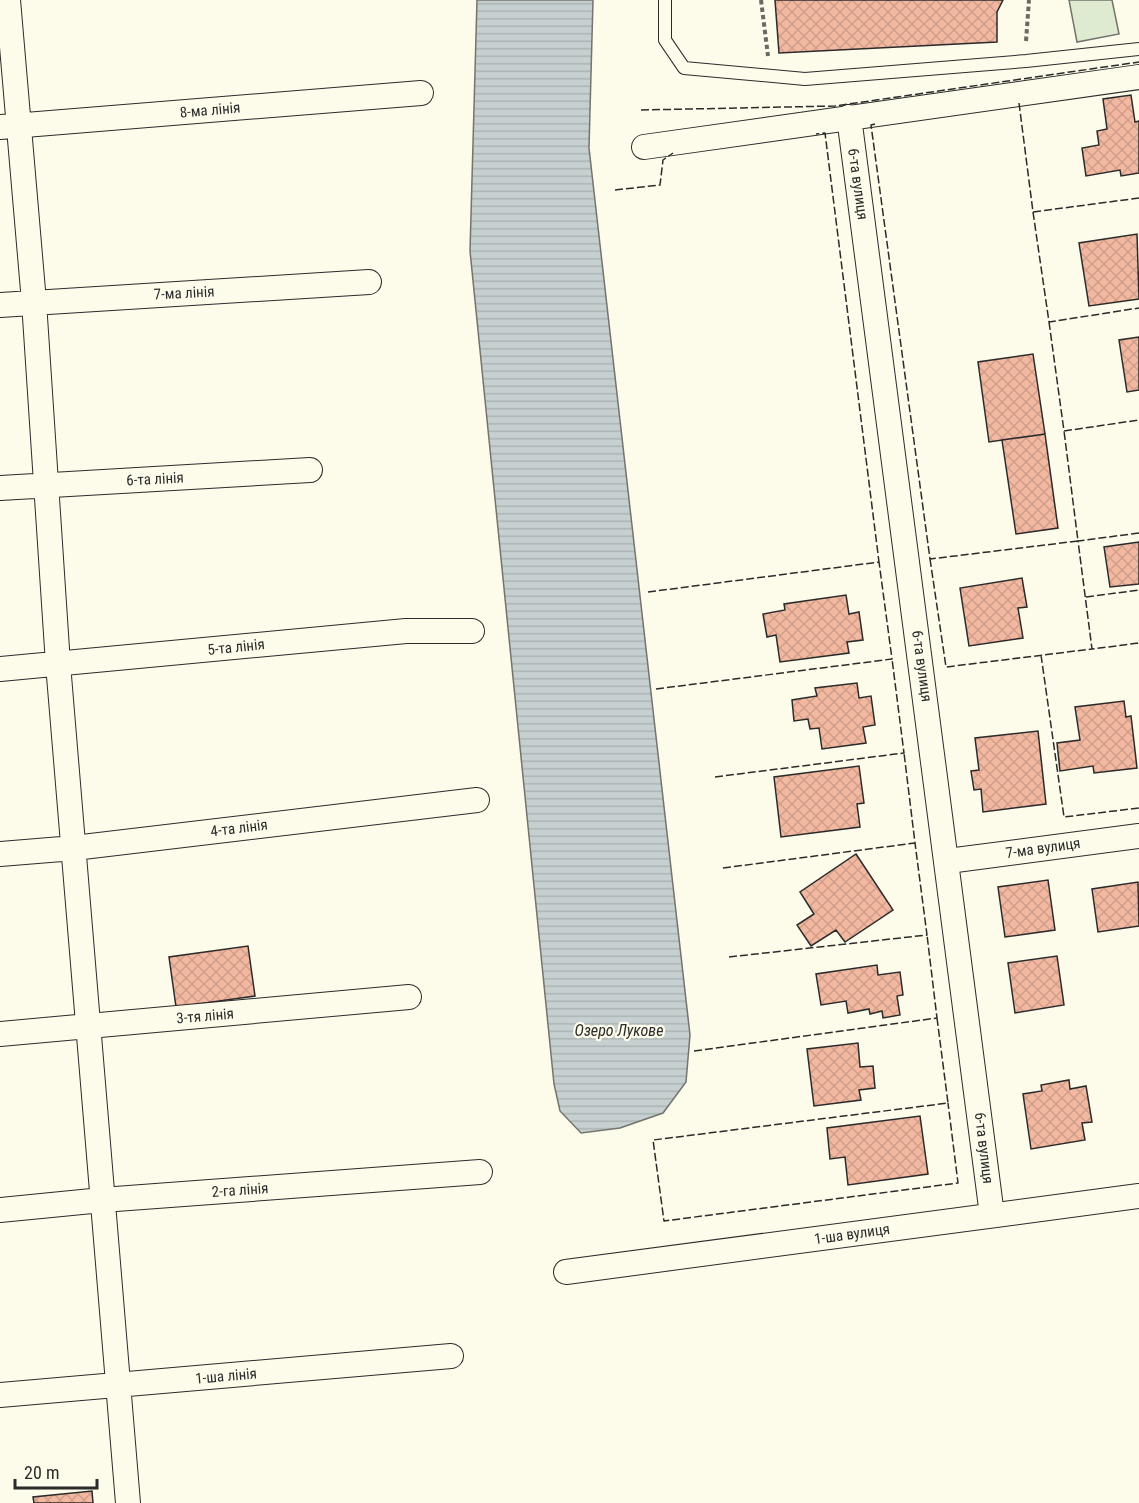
<svg xmlns="http://www.w3.org/2000/svg" width="1139" height="1503" viewBox="0 0 1139 1503" font-family="'Roboto Condensed',sans-serif">
<style>
.green{fill:#deebd1;stroke:#74746e;stroke-width:1.5}
.water{fill:url(#water-rules);stroke:#74746e;stroke-width:1.5}
.building{fill:url(#building-cross-hatch);stroke:#2b2b2b;stroke-width:1.5}
.lines{fill:none;stroke-linecap:round;stroke-linejoin:round}
.service-casing{stroke:#2b2b2b;stroke-width:14}
.minor-casing{stroke:#2b2b2b;stroke-width:26}
.path{stroke:#6a6964;stroke-width:4;stroke-dasharray:4.5 3;stroke-linecap:butt}
.service{stroke:#fdfbea;stroke-width:12}
.minor{stroke:#fdfbea;stroke-width:24}
.fence{stroke:#2b2b2b;stroke-width:1.5;stroke-dasharray:8 3;stroke-linecap:butt}
.labels{text-anchor:middle;stroke-width:4.5;stroke-linejoin:round;paint-order:stroke}
.street-label{font-size:15px;fill:#2b2b2b;stroke:#fdfbea}
.water-label{font-size:16px;font-style:italic;fill:#2b2b2b;stroke:#fdfbea}
</style>
<defs>
<pattern id="water-rules" width="6" height="5" patternUnits="userSpaceOnUse" patternTransform="scale(1.5)"><rect width="6" height="5" fill="#c7d0d0"/><path d="M0 2.5h6" fill="none" stroke="#abb3b3"/></pattern>
<pattern id="building-cross-hatch" width="8" height="8" patternUnits="userSpaceOnUse" patternTransform="scale(1.5)"><rect width="8" height="8" fill="#f2b8a0"/><path d="M0 0l8 8M0 8l8-8" fill="none" stroke="#d09e8a"/></pattern>
</defs>
<rect width="100%" height="100%" fill="#fdfbea"/>
<!-- green -->
<path class="green" d="M1069 0H1112L1119 34 1077 42Z"/>
<!-- water -->
<path class="water" d="M477 0H593L589 148 690 1035 686 1082 663 1113 620 1128 581 1133 560 1111 554 1084 470 251Z"/>
<!-- building -->
<path class="building" d="M775 0H1003L997 12V42L779 53Z
M1131 95 1135 122 1139 121V173L1121 176 1120 170 1086 176 1082 148 1099 145 1097 131 1107 129 1103 99Z
M1137 234 1139 299 1089 306 1079 243Z
M1139 337V390L1127 392 1119 340Z
M1033 354 1045 434 989 442 978 362Z
M1045 434 1058 528 1016 534 1002 440Z
M1139 542V584L1110 587 1104 547Z
M1022 578 1027 607 1018 608 1023 638 969 646 960 588Z
M846 595 849 614 859 612 863 640 847 642 849 653 780 662 776 635 767 637 763 614 785 610 784 604Z
M857 683 859 698 871 696 875 725 863 727 866 743 822 749 819 728 810 729 808 719 794 721 792 700 817 696 815 688Z
M1124 701 1126 717 1131 716 1137 768 1094 773 1093 766 1060 771 1057 743 1080 740 1075 707Z
M1038 731 1046 804 983 812 981 789 974 790 971 771 979 770 975 738Z
M859 766 864 803 857 804 860 827 781 837 774 777Z
M856 854 893 910 845 942 836 930 811 946 797 925 814 914 800 892Z
M1048 880 1055 930 1005 937 998 887Z
M1138 882 1139 926 1098 932 1092 889Z
M248 946 255 996 176 1007 169 957Z
M1057 956 1064 1005 1015 1013 1008 963Z
M877 965 878 975 900 972 903 995 897 996 900 1015 883 1018 882 1011 870 1014 869 1009 848 1013 846 1001 821 1005 816 974Z
M858 1043 860 1067 873 1066 875 1088 859 1090 861 1100 814 1106 807 1049Z
M1069 1080 1070 1089 1086 1086 1092 1122 1082 1123 1085 1140 1031 1149 1023 1094 1042 1091 1041 1085Z
M920 1116 928 1174 848 1185 845 1157 830 1159 827 1128Z
M92 1491 93 1503H34L33 1497Z"/>
<g class="lines">
<defs>
<path id="service" d="M665 0V40L684 68 805 79 1026 61 1139 49"/>
<path id="minor" d="M8 0 34 302 58 664 128 1503
M849 117 992 1215
M0 127 421 93
M644 147 1139 77
M0 305 369 282
M0 488 310 470
M0 669 406 631H472
M0 854 74 848 477 800
M948 861 1139 836
M0 1034 409 997
M0 1210 102 1200 480 1172
M566 1272 1139 1196
M0 1395 451 1356"/>
</defs>
<!-- service casing -->
<use href="#service" class="service-casing"/>
<!-- minor casing -->
<use href="#minor" class="minor-casing"/>
<!-- path -->
<path class="path" d="M761 0 768 56
M1026 41 1029 0"/>
<!-- service -->
<use href="#service" class="service"/>
<!-- minor -->
<use href="#minor" class="minor"/>
<!-- fence -->
<path class="fence" d="M1019 103 1033 212 1139 198
M641 110 835 106 1139 62
M875 124 871 125 930 559 1078 541 1064 431
M615 190 660 185 663 160 673 153
M1033 212 1049 322 1139 308
M1049 322 1064 431 1139 420
M1139 533 1078 541 1092 649 1139 643
M930 559 946 667 1092 649
M648 592 879 562 825 133 816 134
M1086 597 1139 590
M1041 655 1064 817 1139 808
M656 689 892 659 879 562
M715 777 904 753 892 659
M723 868 915 843 904 753
M729 957 927 935 915 843
M937 1018 948 1103 653 1140 664 1221 958 1183 948 1103
M694 1051 937 1018 927 935"/>
</g>
<g class="labels">
<!-- street labels -->
<g class="street-label">
<text transform="translate(210 110) rotate(-5)" y="5">8-ма лінія</text>
<text transform="translate(858 184) rotate(82)" y="5">6-та вулиця</text>
<text transform="translate(184 293) rotate(-3)" y="5">7-ма лінія</text>
<text transform="translate(155 479) rotate(-3)" y="5">6-та лінія</text>
<text transform="translate(236 647) rotate(-6)" y="5">5-та лінія</text>
<text transform="translate(922 666) rotate(82)" y="5">6-та вулиця</text>
<text transform="translate(239 828) rotate(-7)" y="5">4-та лінія</text>
<text transform="translate(1043 848) rotate(-8)" y="5">7-ма вулиця</text>
<text transform="translate(205 1016) rotate(-5)" y="5">3-тя лінія</text>
<text transform="translate(984 1148) rotate(83)" y="5">6-та вулиця</text>
<text transform="translate(240 1190) rotate(-4)" y="5">2-га лінія</text>
<text transform="translate(852 1234) rotate(-8)" y="5">1-ша вулиця</text>
<text transform="translate(226 1376) rotate(-5)" y="5">1-ша лінія</text>
</g>
<!-- water labels -->
<g class="water-label">
<text x="619" y="1036">Озеро Лукове</text>
</g>
</g>
<!-- scale -->
<path d="M15 1479v9h82v-9" fill="none" stroke="#2b2b2b" stroke-width="3"/>
<text x="24" y="1479" font-size="18" fill="#2b2b2b" stroke="#fdfbea" stroke-width="4.5" paint-order="stroke">20 m</text>
</svg>
